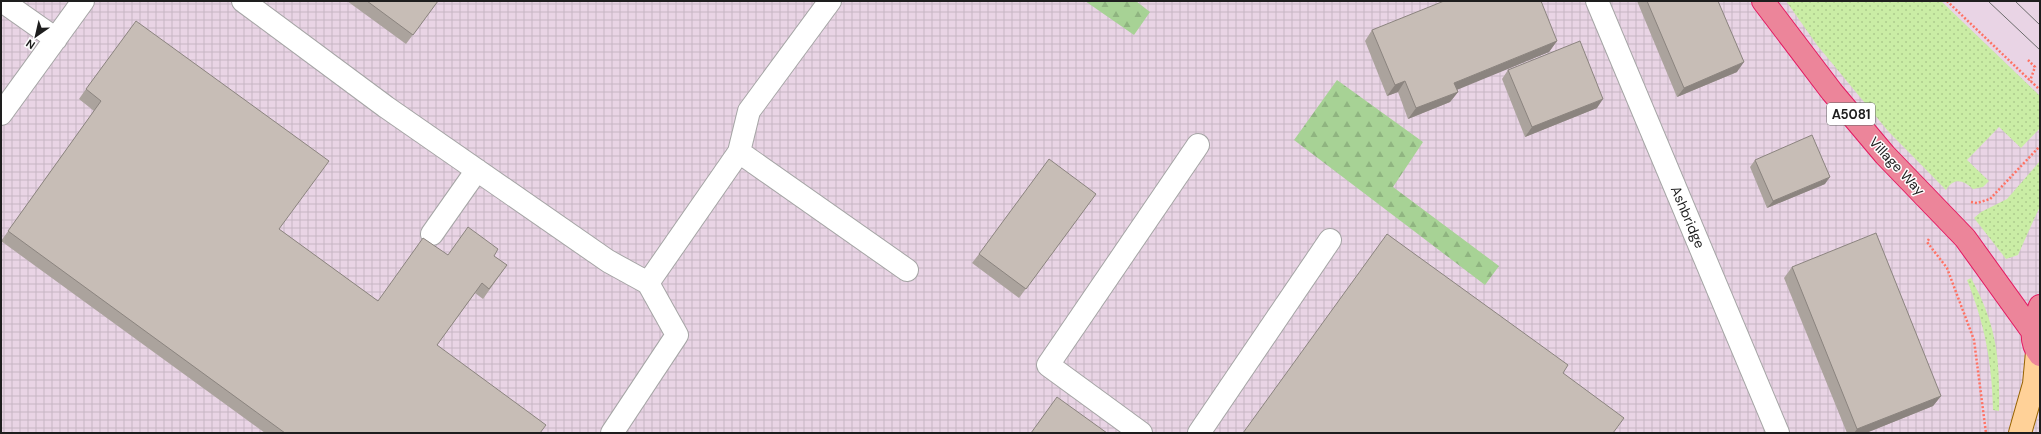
<svg xmlns="http://www.w3.org/2000/svg" width="2041" height="434" viewBox="0 0 2041 434" font-family="'DM Sans',sans-serif">
<style>
.industrial{fill:url(#industrial-grid)}
.railway{fill:#e9d4e5}
.grass{fill:url(#grass-dots)}
.forest{fill:url(#forest-firs)}
.lines{fill:none;stroke-linecap:round;stroke-linejoin:round}
.minor-casing{stroke:#a5a5a5;stroke-width:24}
.major-casing{stroke:#976300;stroke-width:24}
.highway-casing{stroke:#e51861;stroke-width:24}
.path{stroke:#ff7264;stroke-width:2.5;stroke-dasharray:2 2;stroke-linecap:butt}
.minor{stroke:#fff;stroke-width:22}
.major{stroke:#ffd198;stroke-width:22}
.highway{stroke:#ec859a;stroke-width:22}
.tram{stroke:#6c6c6c;stroke-width:1}
.wall{fill:#aba39d}
.shaded-wall{fill:#8b847f}
.building{fill:#c7bdb6;stroke:#8b847f}
.labels{text-anchor:middle;stroke-width:3;stroke-linejoin:round;paint-order:stroke}
.shield{fill:#fff;stroke:#626262;stroke-width:1}
.shield-label{font-size:13px;font-weight:bold;fill:#1e1e1e}
.street-label{font-size:14px;fill:#1e1e1e;stroke:#fff}
</style>
<defs>
<pattern id="industrial-grid" width="8" height="8" patternUnits="userSpaceOnUse"><rect width="8" height="8" fill="#e9d4e5"/><path d="M0 4h8M4 0v8" fill="none" stroke="#c7b6c4"/></pattern>
<pattern id="grass-dots" width="8" height="8" patternUnits="userSpaceOnUse"><rect width="8" height="8" fill="#caeda5"/><path d="M2 2h.1M6 6h.1" fill="none" stroke="#adcb8e" stroke-width="1.8" stroke-linecap="round"/></pattern>
<pattern id="forest-firs" width="22" height="20" patternUnits="userSpaceOnUse"><rect width="22" height="20" fill="#a7d295"/><path d="M5 1l3.5 6h-7zM16 11l3.5 6h-7z" fill="#8fb480"/></pattern>
</defs>
<rect width="100%" height="100%" fill="#efebe3"/>
<!-- industrial -->
<path class="industrial" d="M1 1H2040V433H1Z"/>
<!-- railway -->
<path class="railway" d="M1941 1H2040V96Z"/>
<!-- grass -->
<path class="grass" d="M1786 1H1941L2040 96V128L2021 148 1999 127 1967 160 1989 181 1983 187 1973 189C1963 180 1954 177 1946 190L1888 131 1817 45Z
M2040 161V206L2018 255 2006 259 1974 218 1981 212 2007 199Z
M1971 278C1997 326 2000 358 1999 411L1993 410C1992 362 1985 325 1967 280Z"/>
<!-- forest -->
<path class="forest" d="M1085 1H1136L1150 12 1134 35Z
M1337 80 1423 142 1393 187 1499 266 1485 285 1294 140Z"/>
<g class="lines">
<defs>
<path id="minor" d="M2 1 56 39
M243 1 386 107 608 261 648 283 739 152 907 270
M1597 1 1778 433
M1 114 83 1
M739 152 749 111 830 1
M432 234 477 170
M612 433 677 335 648 283
M1141 433 1048 365 1198 145
M1199 433 1330 240"/>
<path id="major" d="M2020 433 2034 384 2037 352"/>
<path id="highway" d="M1763 1 1832 92 1885 155 1965 238 2032 331
M2040 306C2034 323 2027 339 2040 355"/>
</defs>
<!-- minor casing -->
<use href="#minor" class="minor-casing"/>
<!-- major casing -->
<use href="#major" class="major-casing"/>
<!-- highway casing -->
<use href="#highway" class="highway-casing"/>
<!-- path -->
<path class="path" d="M1947 1 2040 90
M2028 60 2035 67 2030 81
M1971 202 1977 203 1990 199 2040 146
M1929 239 1927 242 1947 268 1974 340 1986 433"/>
<!-- minor -->
<use href="#minor" class="minor"/>
<!-- major -->
<use href="#major" class="major"/>
<!-- highway -->
<use href="#highway" class="highway"/>
<!-- tram -->
<path class="tram" d="M1988 1 2040 50
M2015 1 2040 25"/>
</g>
<!-- wall -->
<path class="wall" d="M347 1H438L406 44Z
M1637 1H1718L1737 72 1677 97Z
M1372 30 1557 41 1549 52 1457 89 1458 92 1450 102 1408 119 1398 92 1387 96 1365 41Z
M1508 70 1597 108 1525 137 1502 79Z
M86 89 378 301 448 255 494 256 507 265 483 299 475 293 437 345 540 433H265L1 241 94 111 79 99Z
M1755 160 1825 184 1767 208 1750 167Z
M1096 194 1019 298 972 263 979 254Z
M1792 267 1941 396 1933 406 1866 433H1847L1784 278Z"/>
<!-- shaded-wall -->
<path class="shaded-wall" d="M1557 41 1549 52 1447 94 1454 83Z
M1744 62 1737 72 1677 97 1684 88Z
M1405 81 1398 92 1387 96 1395 85Z
M1458 92 1450 102 1408 119 1416 108Z
M1603 99 1597 108 1525 137 1532 127Z
M1830 177 1825 184 1767 208 1773 201Z
M1941 396 1933 406 1866 433H1854L1857 429Z"/>
<!-- building -->
<path class="building" d="M367 1H438L413 35Z
M1444 1H1541L1557 41 1454 83 1458 92 1416 108 1405 81 1395 85 1372 30Z
M1647 1H1718L1744 62 1684 88Z
M136 21 329 161 279 229 378 301 423 238 448 255 468 227 498 249 494 256 507 265 489 289 482 283 437 345 546 425 540 433H285L8 231 101 101 86 89Z
M1580 41 1603 99 1532 127 1508 70Z
M1812 135 1830 177 1773 201 1755 160Z
M1049 159 1096 194 1026 289 979 254Z
M1876 233 1941 396 1857 429 1792 267Z
M1387 234 1568 365 1563 373 1624 418 1613 433H1243Z
M1057 397 1107 433H1031Z"/>
<g class="labels">
<!-- shield labels -->
<rect class="shield" x="1827" y="103" width="48" height="22" rx="3"/>
<g class="shield-label">
<text x="1851" y="119">A5081</text>
</g>
<!-- street labels -->
<g class="street-label">
<text transform="translate(1897 166) rotate(47)" y="5">Village Way</text>
<text transform="translate(1688 217) rotate(67)" y="5">Ashbridge</text>
</g>
</g>
<!-- border -->
<rect width="2041" height="434" fill="none" stroke="#1e1e1e" stroke-width="4"/>
<!-- north arrow -->
<g transform="translate(36 36) rotate(214)" stroke="#ffffff" stroke-width="3" paint-order="stroke">
<path d="M0-3L7 15L0 10L-7 15Z" fill="#1e1e1e"/>
<text y="-6" font-size="11" font-weight="bold" text-anchor="middle" fill="#1e1e1e">N</text>
</g>
</svg>
